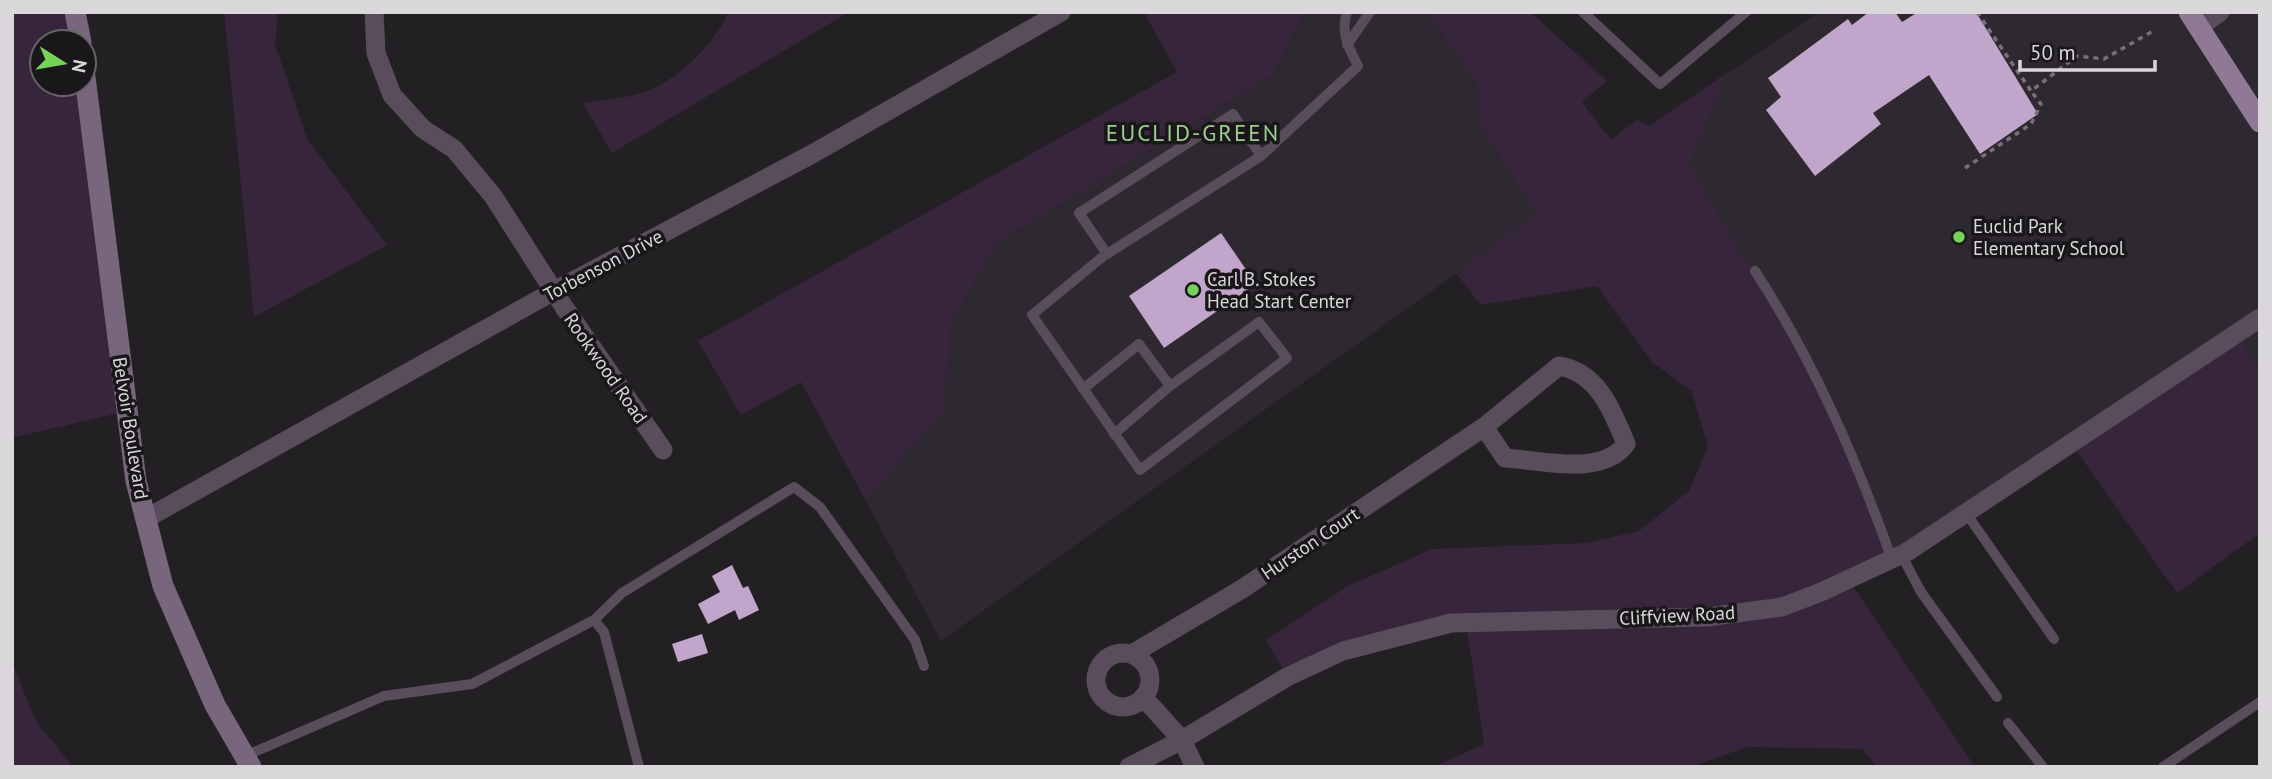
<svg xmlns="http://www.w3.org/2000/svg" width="2272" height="779" viewBox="0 0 2272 779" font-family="'PT Sans',sans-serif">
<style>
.built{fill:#2e2830}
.green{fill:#37253c}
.building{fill:#c2a5ca}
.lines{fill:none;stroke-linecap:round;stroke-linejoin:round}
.path{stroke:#767377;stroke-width:3.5;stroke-dasharray:5 5;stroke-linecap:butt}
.lane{stroke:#594d5c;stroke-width:10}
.street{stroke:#594d5c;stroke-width:19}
.secondary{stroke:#78667d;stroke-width:21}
.primary{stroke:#907997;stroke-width:21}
.poi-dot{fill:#77d259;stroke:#1a171b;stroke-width:2.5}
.labels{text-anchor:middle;stroke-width:7;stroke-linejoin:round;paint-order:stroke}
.poi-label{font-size:19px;fill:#d9d7da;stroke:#1a171b;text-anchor:start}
.street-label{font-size:19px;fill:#d9d7da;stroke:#1a171b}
.quarter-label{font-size:23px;letter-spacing:2px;fill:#9dce8f;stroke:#1a171b}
</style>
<rect width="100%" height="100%" fill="#232024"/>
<!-- built -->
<path class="built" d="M1304 12H1426L1476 82 1478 123 1538 215 941 641 865 499 944 413 952 322 997 243 1273 75Z
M1819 12H2260V370L2236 334 1891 557 1605 156Z"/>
<!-- green -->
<path class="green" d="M12 12H75L81 42H42V84H84L127 411 12 438Z
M224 12H278L275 44 307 139 387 245 254 317Z
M729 12H849L612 153 583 103C601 100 620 99 638 94 675 84 713 46 729 12Z
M1144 12H1304L1273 75 997 243 952 322 944 413 865 499 801 382 741 415 698 341 1177 72Z
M1426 12H1530L1607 81 1582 102 1611 140 1637 119 1649 126 1727 73 1689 164 1739 251 1755 271 1800 344 1891 557 1848 579 1975 767H1878L1862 749 1747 747 1691 767H1434L1484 744 1466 622 1287 677 1266 640 1348 586 1432 549 1587 543 1639 531 1689 491 1708 447 1692 391 1652 362 1597 286 1481 305 1456 273 1537 214 1478 123 1476 82Z
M2236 334 2260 370V533L2177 593 2071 443Z
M12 662 35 720 73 767H12Z"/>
<!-- building -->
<path class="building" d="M1869 12H1895L1902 22 1918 12H1976L2038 114 1980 154 1929 75 1873 113 1881 124 1815 176 1766 110 1781 97 1768 78 1848 19 1852 25Z
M1221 233 1256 284 1164 348 1129 296Z
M732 565 743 588 748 586 759 610 739 620 735 610 708 624 698 604 720 592 712 576Z
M702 634 708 653 678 662 672 644Z"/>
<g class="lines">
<!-- path -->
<path class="path" d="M1977 12 2031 91 2077 56 2104 59 2153 31
M1965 168 2031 124 2041 104 2031 91"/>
<!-- lane -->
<path class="lane" d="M1583 12 1660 84 1746 12
M1347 45 1370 12
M1261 156 1233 114 1079 213 1107 254 1261 156 1358 66C1349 48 1340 33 1347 12
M1755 271C1813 360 1855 456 1891 557
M1083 389 1139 344 1170 386 1259 322 1287 358 1140 470 1032 315 1106 254
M1114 434 1170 386
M1966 513 2054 639
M1901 554 1921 592 1997 697
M594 620 622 593 794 487 820 507 915 640 924 666
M2008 723 2043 767
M245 756 384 696 472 684 594 620 604 632 639 767
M2163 767 2260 702"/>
<!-- street -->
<path class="street" d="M374 12 376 53 392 95 423 129 454 149 493 196 564 307 663 450
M2198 28 2220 12
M147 518 554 291 814 153 1061 12
M1096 680a27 27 0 1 1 54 0a27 27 0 1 1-54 0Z
M1132 654 1242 589 1484 427 1559 366C1598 372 1613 412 1626 444 1602 477 1541 460 1505 458L1484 427
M1143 697 1182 740 1195 767
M1129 767 1182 740 1287 677 1343 651 1451 623 1707 617 1782 607 1821 592 1907 552 2260 318"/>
<!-- secondary -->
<path class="secondary" d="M75 12 81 42
M84 69 136 481 163 586 215 705 251 767"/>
<!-- primary -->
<path class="primary" d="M2189 12 2260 122"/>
</g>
<!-- markers -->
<g class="poi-dot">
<circle cx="1959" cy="237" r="7"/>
<circle cx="1193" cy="290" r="7"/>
</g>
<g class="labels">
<!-- poi labels -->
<g class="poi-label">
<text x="1973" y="233">Euclid Park<tspan x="1973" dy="22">Elementary School</tspan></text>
<text x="1207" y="286">Carl B. Stokes<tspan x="1207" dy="22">Head Start Center</tspan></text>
</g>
<!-- street labels -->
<g class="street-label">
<text transform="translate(603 265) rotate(-28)" y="7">Torbenson Drive</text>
<text transform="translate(606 368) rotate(55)" y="7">Rookwood Road</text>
<text transform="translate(131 428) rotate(81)" y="7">Belvoir Boulevard</text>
<text transform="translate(1310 543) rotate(-34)" y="7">Hurston Court</text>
<text transform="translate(1677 615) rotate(-3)" y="7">Cliffview Road</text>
</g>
<!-- quarter labels -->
<g class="quarter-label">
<text x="1193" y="141">EUCLID-GREEN</text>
</g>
</g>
<!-- border -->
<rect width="2272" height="779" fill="none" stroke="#d9d7da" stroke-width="28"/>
<!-- north arrow -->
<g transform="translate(63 63) rotate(101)"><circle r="33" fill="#1a171b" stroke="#666467" stroke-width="2"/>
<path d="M0-5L12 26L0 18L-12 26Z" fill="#77d259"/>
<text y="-10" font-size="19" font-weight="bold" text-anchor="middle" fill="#d9d7da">N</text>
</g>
<!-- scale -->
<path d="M2020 60v10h135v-10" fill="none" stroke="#d9d7da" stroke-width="3.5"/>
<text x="2030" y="60" font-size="21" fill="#d9d7da" stroke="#1a171b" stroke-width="5" paint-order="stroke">50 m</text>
</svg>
